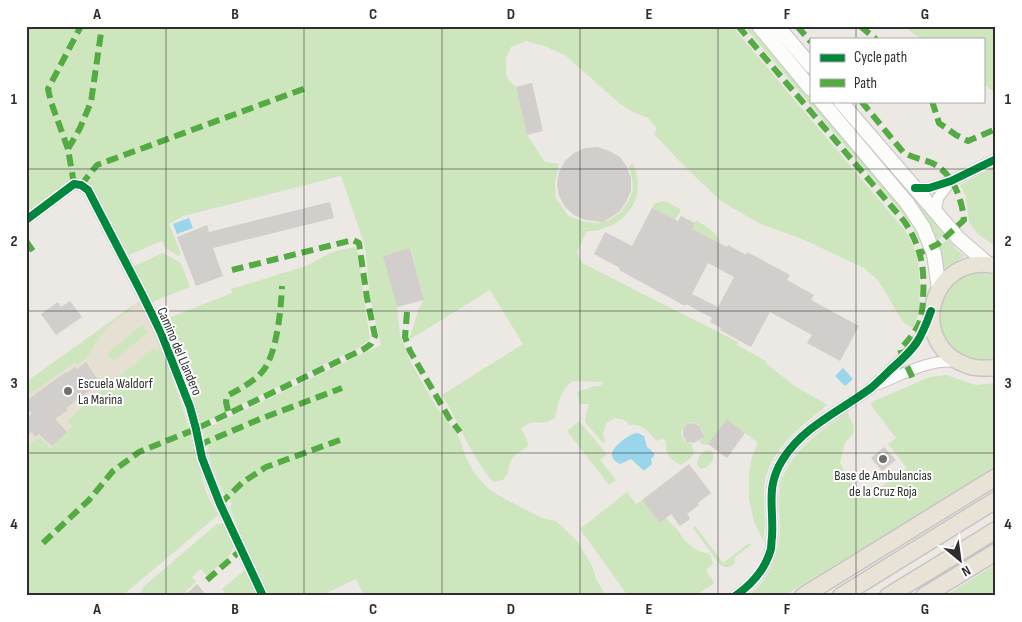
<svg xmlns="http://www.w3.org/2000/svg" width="1022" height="622" viewBox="0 0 1022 622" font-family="'Sofia Sans Condensed',sans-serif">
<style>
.education{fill:#e6e0d3}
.green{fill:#cee6be}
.water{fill:#99d6ec}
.building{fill:#d1cecb;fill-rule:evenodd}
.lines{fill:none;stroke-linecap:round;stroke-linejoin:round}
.minor-casing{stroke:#c5c4c5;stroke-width:12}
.secondary-casing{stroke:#c5c4c5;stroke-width:16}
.primary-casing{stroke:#c6c5c4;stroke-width:18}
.trunk-casing{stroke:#c6c5c4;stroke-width:19}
.minor{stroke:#fcfcfb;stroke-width:10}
.secondary{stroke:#fcfcfb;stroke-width:14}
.primary{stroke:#e8e4d6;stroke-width:15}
.trunk{stroke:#e9e2d6;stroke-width:16}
.quiet{stroke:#54ab44;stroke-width:6;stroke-dasharray:12 6;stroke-linecap:butt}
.cycleway-casing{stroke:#fff;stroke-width:11}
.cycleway{stroke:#00873e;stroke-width:8}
.grid{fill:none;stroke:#2e2e2e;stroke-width:1;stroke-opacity:0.55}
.poi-dot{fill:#706f6e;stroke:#fff;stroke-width:2}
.labels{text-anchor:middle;stroke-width:4;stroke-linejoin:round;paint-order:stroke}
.street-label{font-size:14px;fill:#2e2e2e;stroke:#fff}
.poi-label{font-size:14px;fill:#2e2e2e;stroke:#fff;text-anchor:start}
.neatline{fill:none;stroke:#2e2e2e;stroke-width:2}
.grid-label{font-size:16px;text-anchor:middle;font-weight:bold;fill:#2e2e2e}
</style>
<rect width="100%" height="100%" fill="#ece8e4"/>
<!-- education -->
<path class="education" d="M140 300 161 347 99 400 26 471V382Z"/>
<!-- green -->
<path class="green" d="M26 26H732L907 233 917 255 920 281 919 313 913 329 903 322 878 280 864 268 800 238 760 224 721 201 685 167 654 134 657 128 648 118 631 111 619 103 566 56 545 46 526 41 511 47 506 58V74L508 80 516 87 527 135 545 162 559 164 555 182V196L568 216 585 222 597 223 609 220 620 213 628 202 633 190 632 178 629 166 633 163C644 189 636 214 610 226 606 227 602 229 599 230 595 231 590 231 587 231L577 252 582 263 738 342 737 345 766 361V363L793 385 823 402 827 405C803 425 771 448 765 481 763 493 764 506 765 519 765 527 764 534 764 542L754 522 749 499V475L752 456 758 443 727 419 708 445 702 444 699 442C707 433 702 427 694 422 679 425 676 439 692 444L694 453 690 459 681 465C674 462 667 456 666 449 666 445 666 443 665 440L661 439 657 441C649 433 643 423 630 425L624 420 615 418 606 423 603 433 605 441 603 443 585 422V418L589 404H580L577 392 595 386H600L604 382 573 381C559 392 559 402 555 418L547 422 530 423 521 428 527 440 528 446C517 454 508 458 508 473L503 480 493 482C471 456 459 423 442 395L523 344 490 290 409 340 419 308 424 300 411 249 384 255 397 307 400 335 411 363 437 408 453 429 456 430 466 457 473 471 480 480 490 490 505 499 542 518 556 521 577 541 592 566 596 579 606 596H364L356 579 320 596H269L255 569 230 508 232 504 229 499H226L212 466 203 430 381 345 370 299 365 246 341 176 183 216 169 224 181 254 178 256 165 248 162 241 129 255 96 194 87 183 79 179 70 181 26 213Z
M744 26H748L811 100V101H812L905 211 915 224 924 245 922 246 912 226 902 213Z
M903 26H996V93L983 84V39H921Z
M996 166V247L978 234 969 222 966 197 960 185Z
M662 201 668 202 681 210 675 220 652 208 654 204Z
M920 205 944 235 937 241 929 222 919 206Z
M696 220C705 226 716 232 720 241L719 243 692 229Z
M948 239 957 250 965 256 943 269 939 247Z
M355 247 359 254 362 286 370 339 358 348 201 424 175 355 161 321 232 293 231 289 306 266 332 252Z
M163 253 181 263 190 287 152 302 134 266Z
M982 273 996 275V358C941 374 915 295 967 276 972 274 978 274 982 273Z
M134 305 135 307 113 322 102 334 92 349 90 355 78 365 75 362 26 397V382Z
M143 324 147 333 116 359 113 360 110 358 108 355 111 350Z
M161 347 183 409 207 495 218 515 122 596H26V447L40 437 50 448 73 426 67 421 96 395 154 348 156 351Z
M946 375 976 385 996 383V467L784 596H747C769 582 779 555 780 530 780 513 777 497 781 480 783 475 786 471 788 467 802 443 825 428 847 412L854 426 853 433 845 443 840 462 847 478 854 486 873 493 907 468 888 444 896 438 870 404 876 400 930 377Z
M579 421 607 454 600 460 616 480 609 485 567 431Z
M708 450 712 451C716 459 710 467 701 469L697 465C697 457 701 452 708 450Z
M627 492 636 504 642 500 660 523 666 518 680 533 684 540 694 548 701 552 710 554 713 563 706 571 714 582 712 585 693 596H628L580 529Z
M217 524H224L234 546C230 559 216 567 207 576L201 569 192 577 196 582 186 591 188 596H140L143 587Z
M695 526 723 563 749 543 751 545 735 557V563L730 567H725L720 565 693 528Z
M996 564V596H945Z
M245 570 256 594 254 596H228L222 589Z"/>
<!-- water -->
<path class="water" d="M189 218 193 228 177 234 173 224Z
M843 368 853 379 845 386 835 376Z
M638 433 644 436 647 447 654 453V456L651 459 652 464 645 470H643L631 459 620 464C605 457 614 447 623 440 628 437 632 433 638 433Z"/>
<!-- building -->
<path class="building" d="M532 83 543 131 527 135 516 87Z
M598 147 609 151 620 157 627 167 631 178V191L626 202 619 212 603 222 585 220 574 215 565 207 559 196 557 184 559 172 565 161 574 153 585 148Z
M330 202 334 218 213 248 223 276 196 286 177 237 207 225 209 232Z
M652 208 678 221 681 216 695 223 692 229 727 247 728 245 746 255 747 252 790 275 787 280 814 295 811 300 859 326 840 361 807 343 812 335 770 312 751 347 720 330 721 328 710 322 712 318 686 304 685 306 619 270 620 268 594 254 605 232 632 246ZM708 263 734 277 718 307 692 294Z
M410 248 424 300 397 307 383 256Z
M70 301 82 317 56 335 41 314 58 302 61 307Z
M86 362 98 380 90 386 92 389 66 408 68 410 55 419 67 432 52 446 39 434 35 437 32 432 26 437V418L32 414 26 407V401L66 372 67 373 75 367 77 369Z
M727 419 745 433 727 458 708 444Z
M694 423 700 427 704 437 694 443 687 442 683 436V429L687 424Z
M884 447 896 460 882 471 871 458Z
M689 464 711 493 698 503 699 505 687 514 690 519 680 526 671 514 660 523 642 500Z
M197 584 207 596H184Z"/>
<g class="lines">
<defs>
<path id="minor" d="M915 188H929L951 181 996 159
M936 211 938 198 951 181
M26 220 74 184 81 185 88 190 142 294 161 333 190 407 196 429 202 458 220 504 263 596
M879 384C906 373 928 359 958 362
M735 596C751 585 765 571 770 552 772 548 771 542 772 537 774 507 765 487 783 459 804 426 841 411 871 388 877 383 882 377 888 372 910 352 919 343 930 315"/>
<path id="secondary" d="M759 26 811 89
M777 26 811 66
M821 101 907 203 923 227 934 254 939 289
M840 101 958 238 988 264"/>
<path id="primary" d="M996 266C930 251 905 346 969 366 977 369 987 368 996 368"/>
<path id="trunk" d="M803 596 996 477
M841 596 996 500
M888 596 996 530
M924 596 996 552"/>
</defs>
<!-- minor casing -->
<use href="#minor" class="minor-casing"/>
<!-- secondary casing -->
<use href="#secondary" class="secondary-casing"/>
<!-- primary casing -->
<use href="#primary" class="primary-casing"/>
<!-- trunk casing -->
<use href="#trunk" class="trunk-casing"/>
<!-- minor -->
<use href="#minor" class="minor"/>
<!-- secondary -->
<use href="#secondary" class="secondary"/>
<!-- primary -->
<use href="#primary" class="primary"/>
<!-- trunk -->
<use href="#trunk" class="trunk"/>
<!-- quiet -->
<path class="quiet" d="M738 26 904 221C921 246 925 268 923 298 923 305 922 313 920 321 916 332 908 341 900 349 903 360 909 369 913 379
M797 26 811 42
M860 26 876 39
M861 101 903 152C912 158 923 159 932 163 953 173 962 199 964 220L938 244 920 253
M932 101 939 123 956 135 968 141 996 129
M68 149 51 102 48 89 81 26
M74 184 68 149 80 128 91 102 102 26
M81 185 97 165 306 88
M26 241 35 254
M407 312 405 337 410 351 449 418 460 432
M228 411 226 402 227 396C239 389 252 383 262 372 277 355 281 309 282 286
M199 445 260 419 342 388
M220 504 243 482 266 467 340 440
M43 543 89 500 113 471 139 452 196 429 364 349 371 344 375 336 367 298 359 243 353 240 232 270
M207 580 241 550"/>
<defs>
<path id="cycleway" d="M915 188H929L951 181 996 159
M26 220 74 184 81 185 88 190 142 294 161 333 190 407 196 429 202 458 220 504 263 596
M735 596C751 585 764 571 770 552 772 548 771 542 772 537 774 507 765 487 783 459 804 426 840 411 871 388 878 382 884 376 890 370 900 361 910 353 917 342 923 333 927 322 931 311"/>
</defs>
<!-- cycleway casing -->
<use href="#cycleway" class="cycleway-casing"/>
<!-- cycleway -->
<use href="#cycleway" class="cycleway"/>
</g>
<!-- grid -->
<path class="grid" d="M166 26V596M304 26V596M442 26V596M580 26V596M718 26V596M856 26V39M856 101V596M26 169H996M26 311H996M26 453H996"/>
<!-- markers -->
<g class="poi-dot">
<circle cx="68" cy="391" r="5"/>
<circle cx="883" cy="459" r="5"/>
</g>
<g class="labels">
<!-- street labels -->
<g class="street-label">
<text transform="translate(180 351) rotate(67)" y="5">Camino del Llandero</text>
</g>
<!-- poi labels -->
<g class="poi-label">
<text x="78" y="388">Escuela Waldorf<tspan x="78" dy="16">La Marina</tspan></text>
<text x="883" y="480" text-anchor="middle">Base de Ambulancias<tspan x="883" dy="16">de la Cruz Roja</tspan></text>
</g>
</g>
<!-- border -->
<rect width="1022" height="622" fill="none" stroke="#ffffff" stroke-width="55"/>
<!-- legend -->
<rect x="810" y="38" width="175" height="65" fill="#ffffff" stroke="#ababab"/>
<rect x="820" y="54" width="25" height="8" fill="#00873e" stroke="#ababab"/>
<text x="854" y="62" font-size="15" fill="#2e2e2e">Cycle path</text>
<rect x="820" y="79" width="25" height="8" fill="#54ab44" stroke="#ababab"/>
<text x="854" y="88" font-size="15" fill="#2e2e2e">Path</text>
<!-- north arrow -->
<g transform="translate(960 560) rotate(151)" stroke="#ffffff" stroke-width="4" paint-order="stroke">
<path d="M0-4L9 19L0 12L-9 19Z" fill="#2e2e2e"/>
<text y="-8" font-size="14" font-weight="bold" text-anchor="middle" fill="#2e2e2e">N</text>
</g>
<rect x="28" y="28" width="966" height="566" class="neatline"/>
<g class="grid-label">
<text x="97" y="19">A</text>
<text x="235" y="19">B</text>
<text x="373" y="19">C</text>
<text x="511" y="19">D</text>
<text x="649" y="19">E</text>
<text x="787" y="19">F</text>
<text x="925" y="19">G</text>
<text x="14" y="104">1</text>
<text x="1008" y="104">1</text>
<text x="14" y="246">2</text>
<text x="1008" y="246">2</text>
<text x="14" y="388">3</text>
<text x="1008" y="388">3</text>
<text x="14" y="529">4</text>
<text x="1008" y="529">4</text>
<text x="97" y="614">A</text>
<text x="235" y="614">B</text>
<text x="373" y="614">C</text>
<text x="511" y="614">D</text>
<text x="649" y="614">E</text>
<text x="787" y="614">F</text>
<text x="925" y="614">G</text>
</g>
</svg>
